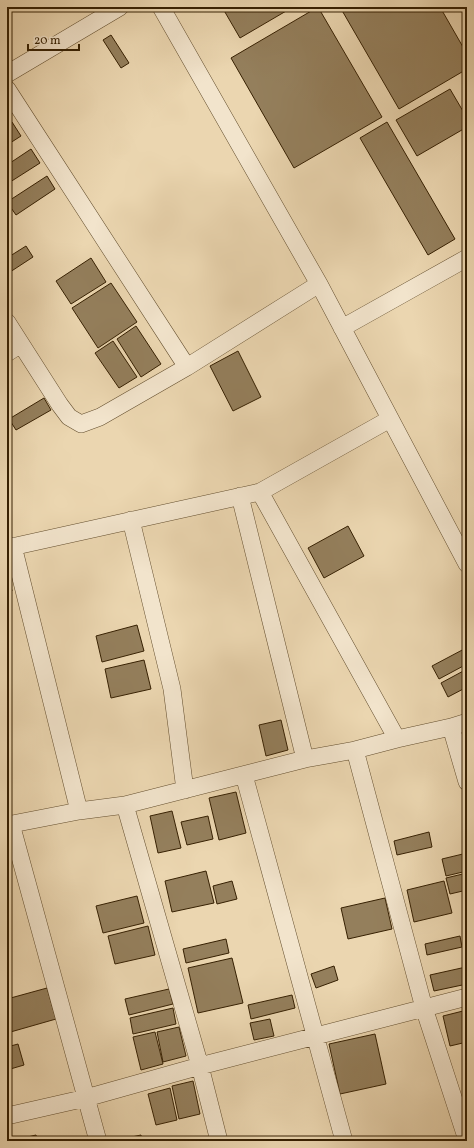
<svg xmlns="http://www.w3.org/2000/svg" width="474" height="1148" viewBox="0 0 474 1148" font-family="Vollkorn,serif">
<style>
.building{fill:#947f5c;stroke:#362002}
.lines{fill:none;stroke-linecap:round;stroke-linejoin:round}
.minor-casing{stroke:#634e2e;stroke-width:18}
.minor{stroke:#f2e4cc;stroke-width:17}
</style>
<rect width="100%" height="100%" fill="#ebd6b0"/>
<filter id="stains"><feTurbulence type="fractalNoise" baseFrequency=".005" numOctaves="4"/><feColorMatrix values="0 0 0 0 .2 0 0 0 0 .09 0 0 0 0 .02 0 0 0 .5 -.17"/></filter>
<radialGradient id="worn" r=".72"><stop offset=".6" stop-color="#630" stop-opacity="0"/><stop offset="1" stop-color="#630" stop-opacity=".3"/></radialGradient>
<!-- building -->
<path class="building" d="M222 7H293L240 38Z
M318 7 382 117 294 168 231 58Z
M340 7H440L467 54V69L399 109Z
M111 35 129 63 121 68 103 40Z
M450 89 467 118V127L417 156 396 120Z
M12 122 21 136 7 145V126Z
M387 122 455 239 428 255 360 138Z
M31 149 40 163 7 184V165Z
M47 176 55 189 16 215 7 202Z
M26 246 33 257 7 274V258Z
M91 258 106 282 71 304 56 281Z
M111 283 137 322 98 348 72 308Z
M136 326 161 364 141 377 117 339Z
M113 341 137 377 119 388 95 353Z
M238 351 261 397 233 411 210 366Z
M44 398 51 410 16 430 9 419Z
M348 526 364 556 324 578 308 548Z
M7 568 12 591 7 592Z
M137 625 144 651 102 662 96 636Z
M466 648 467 664 439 679 432 666Z
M144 660 151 689 111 698 105 669Z
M467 669V687L448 697 441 683Z
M281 720 288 750 266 756 259 725Z
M236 792 246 833 219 840 209 798Z
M172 811 181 848 158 853 150 816Z
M208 816 213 839 187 845 181 822Z
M429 832 432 847 397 855 394 841Z
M467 853V871L446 876 442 859Z
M206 871 214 903 172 912 165 881Z
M467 873V890L450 894 446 878Z
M232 881 237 899 217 904 213 886Z
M444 881 452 913 414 922 407 890Z
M137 896 144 923 103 933 96 906Z
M385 898 392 929 348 939 341 908Z
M148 926 155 955 115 964 108 936Z
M460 936 462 947 427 955 425 944Z
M226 939 229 953 186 963 183 949Z
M232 958 243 1003 198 1013 188 968Z
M334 966 338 980 316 988 311 974Z
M466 967 467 984 434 991 430 975Z
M47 988 56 1019 7 1033V999Z
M169 989 173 1004 129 1015 125 999Z
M292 995 295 1008 251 1019 248 1005Z
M173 1008 176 1024 133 1034 130 1018Z
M467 1010V1042L450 1046 443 1016Z
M270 1019 274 1036 254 1040 250 1023Z
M179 1027 186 1056 163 1062 157 1032Z
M155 1032 163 1064 141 1070 133 1037Z
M375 1034 386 1084 340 1094 329 1044Z
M18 1044 24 1065 7 1070V1047Z
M193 1081 200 1114 179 1119 172 1086Z
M170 1088 177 1120 156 1125 148 1094Z
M36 1135 38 1141H11Z
M141 1135 142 1141H113Z"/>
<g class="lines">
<defs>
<path id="minor" d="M161 7 319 284 467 564
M7 74 120 7
M7 89 187 367
M7 322 60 405 69 417 81 424 100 417 187 367 319 284
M342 328 467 258
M7 353 21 344
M260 492 397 739
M240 496 305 759
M131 520 172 689 185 790
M13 546 79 811
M7 548 260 492 390 419
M451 727 467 782
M355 750 424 1008 467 1140
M244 775 344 1141
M125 805 200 1066 219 1141
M11 824 98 1141
M7 825 79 811 125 805 305 759 355 750 397 739 451 727 467 722
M7 1116 86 1098 200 1066 467 997"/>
</defs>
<!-- minor casing -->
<use href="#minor" class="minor-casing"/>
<!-- minor -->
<use href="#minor" class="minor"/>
</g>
<!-- margin -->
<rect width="474" height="1148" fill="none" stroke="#ebd6b0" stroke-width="24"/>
<rect x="8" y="8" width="458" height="1132" fill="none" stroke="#362002" stroke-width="2"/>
<rect x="12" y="12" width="450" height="1124" fill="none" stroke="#362002"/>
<!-- scale -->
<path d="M28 44v6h51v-6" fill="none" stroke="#362002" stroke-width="2"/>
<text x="34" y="44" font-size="12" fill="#362002" stroke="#f2e4cc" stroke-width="3" paint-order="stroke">20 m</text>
<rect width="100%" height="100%" filter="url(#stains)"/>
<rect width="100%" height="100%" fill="url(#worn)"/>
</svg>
